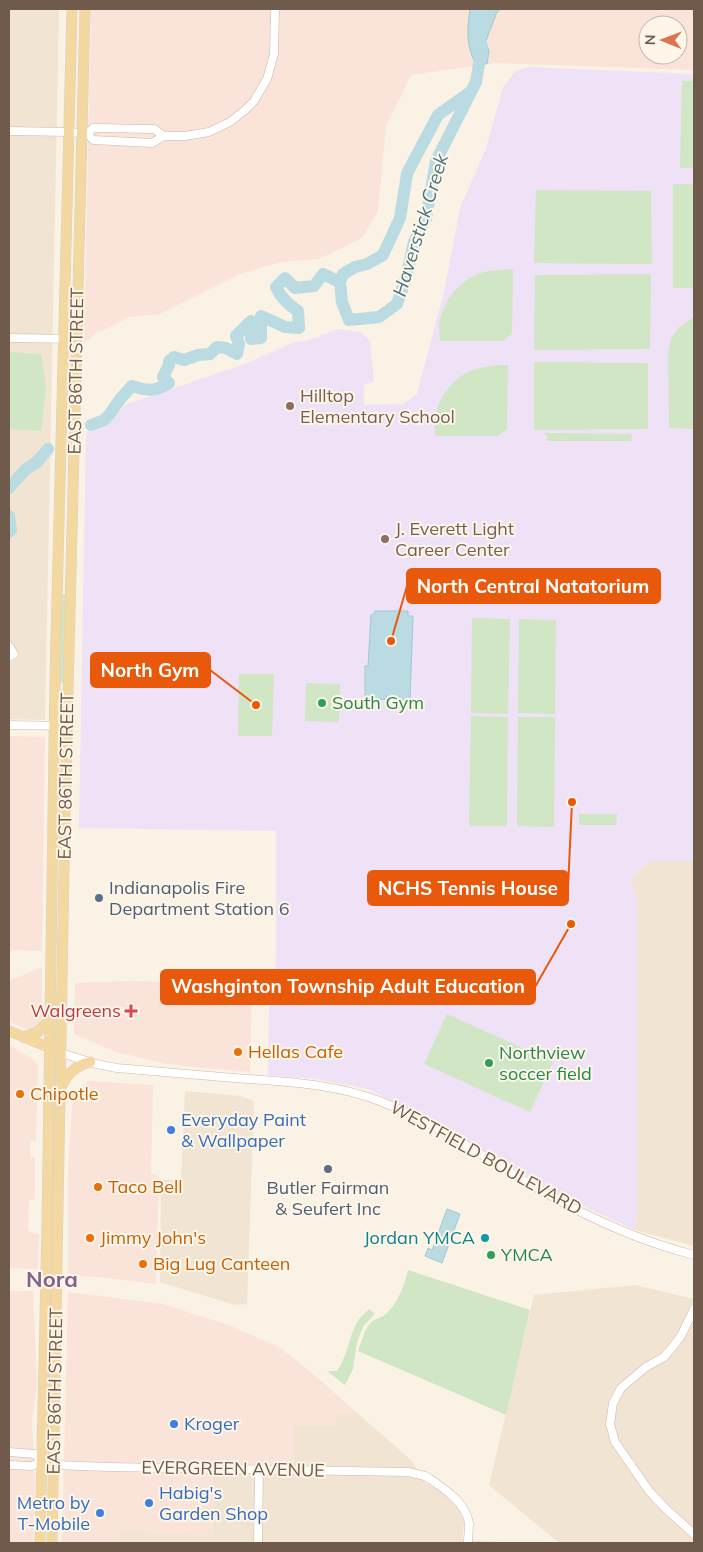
<svg xmlns="http://www.w3.org/2000/svg" width="703" height="1552" viewBox="0 0 703 1552" font-family="Mulish,sans-serif">
<style>
.residential{fill:#f1e4d3}
.commercial{fill:#fae3d8;fill-rule:evenodd}
.education{fill:#efe1f6}
.green{fill:#d0e6c4}
.water{fill:#badbe2;stroke:#a1c9d3}
.lines{fill:none;stroke-linecap:round;stroke-linejoin:round}
.river{stroke:#badbe2;stroke-width:12}
.minor-casing{stroke:#cabaab;stroke-width:9}
.major-casing{stroke:#d7d1cd;stroke-width:11}
.minor{stroke:#fff;stroke-width:8}
.major{stroke:#f4d8a1;stroke-width:10}
.education-dot{fill:#8d6e63;stroke:#fdf6e9;stroke-width:2}
.leisure-dot{fill:#2e9e5b;stroke:#fdf6e9;stroke-width:2}
.service-dot{fill:#5c6f8a;stroke:#fdf6e9;stroke-width:2}
.health-dot{fill:#e0444e;stroke:#fdf6e9;stroke-width:2}
.food-dot{fill:#e8710a;stroke:#fdf6e9;stroke-width:2}
.shop-dot{fill:#3f7fe0;stroke:#fdf6e9;stroke-width:2}
.culture-dot{fill:#0f9aa8;stroke:#fdf6e9;stroke-width:2}
.labels{text-anchor:middle;stroke-width:4;stroke-linejoin:round;paint-order:stroke}
.street-label{font-size:18px;fill:#705a4c;stroke:#fdf6e9}
.education-label{font-size:18px;fill:#785e54;stroke:#fdf6e9;text-anchor:start}
.leisure-label{font-size:18px;fill:#27864d;stroke:#fdf6e9;text-anchor:start}
.service-label{font-size:18px;fill:#4e5e75;stroke:#fdf6e9;text-anchor:start}
.health-label{font-size:18px;fill:#be3a42;stroke:#fdf6e9;text-anchor:end}
.food-label{font-size:18px;fill:#c56008;stroke:#fdf6e9;text-anchor:start}
.shop-label{font-size:18px;fill:#366cbe;stroke:#fdf6e9;text-anchor:start}
.culture-label{font-size:18px;fill:#0d838f;stroke:#fdf6e9;text-anchor:end}
.water-label{font-size:19px;font-style:italic;fill:#477682;stroke:#fdf6e9}
.district-label{font-size:22px;font-weight:bold;fill:#80648c;stroke:#fdf6e9}
.leader{fill:none;stroke:#e8590c;stroke-width:2}
.callout-dot{fill:#e8590c;stroke:#fdf6e9;stroke-width:2}
.callout{fill:#e8590c;stroke:#e8590c;stroke-width:2}
.callout-label{font-size:19px;text-anchor:middle;font-weight:bold;fill:#fff}
</style>
<rect width="100%" height="100%" fill="#faf2e4"/>
<!-- residential -->
<path class="residential" d="M9 9H59L45 720 9 719Z
M651 861H694V1246L635 1230 637 1218V903L632 884V877Z
M185 1091 240 1096 254 1101 247 1304 235 1305 160 1282 161 1180H181Z
M635 1285 694 1299V1543H559L489 1485 534 1295Z
M356 1412 411 1460 426 1483 440 1491 458 1507 464 1522 462 1540 519 1543H120L121 1532 213 1473 293 1476 294 1425 335 1426 336 1413Z"/>
<!-- commercial -->
<path class="commercial" d="M91 9H694V70L495 63 411 75 386 126 378 211 362 238 319 259 280 262 238 275 159 314 129 317 105 330 98 331 84 344ZM648 25H678V55H648Z
M9 736 45 737 42 951 9 950Z
M42 967V1018L38 1027 27 1029 9 1022V981Z
M134 981 252 985 250 1072 214 1069 167 1064 116 1052 74 1034 75 983Z
M9 1045 32 1059 38 1066 36 1141H30V1157H35V1199L29 1200 28 1230 32 1233 39 1234 38 1269 9 1268Z
M88 1081 153 1085 151 1173 159 1176 156 1284 99 1277 70 1276 68 1272V1171L73 1094Z
M9 1291H33L37 1384 32 1421 35 1483 33 1543H9Z
M68 1292 163 1304 231 1326 279 1347 312 1373 356 1412 336 1413 335 1426 294 1425 293 1476 214 1473 213 1536 121 1532 120 1543H62Z"/>
<!-- education -->
<path class="education" d="M529 67 694 74V861H651L632 877V884L637 903V1218L635 1230 562 1196 454 1133 368 1089 317 1079 268 1075 269 995 274 987 276 956V831L79 828 86 433 115 417 125 405 250 362 292 343 310 340 337 329 361 332 370 342 374 381 364 385V405L403 404 417 394 445 288 460 208 486 149 503 87 516 71Z"/>
<!-- green -->
<path class="green" d="M682 81H694V168H680Z
M673 184H694V288H673Z
M536 190 651 191 652 264 534 263Z
M513 269 512 334 503 341H440C440 336 439 330 439 325 442 304 457 282 478 274 489 270 501 270 513 269Z
M651 274 650 349 534 350 535 275Z
M694 317V429L669 428 668 353 671 339 678 328Z
M9 352 41 354 46 386 41 431 9 429Z
M534 362 648 363V429L534 430Z
M508 365 507 429 498 436H435C435 431 434 425 435 420 437 399 453 377 473 370 485 366 496 365 508 365Z
M545 433 632 434 631 441H547V435H545Z
M66 594 65 680 60 684 61 595Z
M472 618 510 619 508 714 471 713Z
M519 619 556 620 555 714 518 713Z
M239 674H274L272 736H238Z
M306 683 340 684 339 722 305 721Z
M471 716 508 717 507 826H469Z
M518 717H555L554 827 517 826Z
M579 814H617L616 825H579Z
M447 1014 553 1062 530 1112 424 1064Z
M408 1270 530 1310 506 1415 358 1351C361 1343 365 1327 372 1322 376 1318 383 1318 388 1312 399 1300 404 1286 408 1270Z
M369 1309 375 1314 364 1325 357 1342 353 1369 345 1385 327 1371H337C348 1356 348 1337 358 1321 360 1317 365 1313 369 1309Z"/>
<!-- water -->
<path class="water" d="M470 9H501L497 12 485 43 489 50 487 64 475 63C466 45 467 28 470 9Z
M375 611H408V616H413L410 700 365 699V666H368L371 615 374 614Z
M447 1209 460 1214 442 1263 425 1256 428 1248 432 1250Z"/>
<g class="lines">
<!-- river -->
<path class="river" d="M340 282 343 274 355 267 367 264 383 255 400 218 407 174 413 162 438 115 470 92
M91 425 104 420 109 415 121 398 132 386C148 391 154 392 169 383L163 377 169 365V361L174 357 184 360 198 355 210 354 217 347 226 348 237 354 239 344 236 336 251 321V339L261 338V316L285 327 299 328 298 311C288 304 281 298 276 287L285 278 295 288 314 286 323 274 340 282 342 302 349 320 379 317 397 304 406 278 414 242 426 218 436 161 476 82 482 46
M9 488 26 469 36 463 48 449
M9 516 11 530 9 532"/>
<defs>
<path id="minor" d="M9 131 69 132 88 134 93 140 152 143 164 136
M88 134 93 128 154 129 164 136H185L209 132 230 122 245 110 254 101 267 79 274 54 275 9
M9 338 77 339
M9 646 14 654 9 657
M9 725 67 726
M61 1053 96 1064 117 1068C156 1071 195 1075 234 1078 284 1082 335 1083 382 1102 440 1125 491 1162 544 1192 591 1219 643 1242 694 1255
M694 1309 681 1336 671 1349 664 1357 646 1367 621 1388 613 1403 610 1424 615 1442 649 1491 666 1509 694 1534
M9 1452 35 1454 42 1461 54 1465 109 1467 408 1472 425 1476 430 1479C445 1489 466 1503 469 1523 469 1530 468 1537 468 1543
M9 1465 32 1466 42 1461
M258 1543 259 1469"/>
<path id="major" d="M9 1031 53 1049
M23 1037 38 1032 50 1019
M61 1087C68 1073 75 1066 90 1062
M40 1543 47 1229 55 679 72 9
M52 1543 65 812 85 9"/>
</defs>
<!-- minor casing -->
<use href="#minor" class="minor-casing"/>
<!-- major casing -->
<use href="#major" class="major-casing"/>
<!-- minor -->
<use href="#minor" class="minor"/>
<!-- major -->
<use href="#major" class="major"/>
</g>
<!-- markers -->
<g class="education-dot">
<circle cx="290" cy="406" r="5"/>
<circle cx="385" cy="539" r="5"/>
</g>
<g class="leisure-dot">
<circle cx="322" cy="703" r="5"/>
<circle cx="489" cy="1063" r="5"/>
<circle cx="491" cy="1255" r="5"/>
</g>
<g class="service-dot">
<circle cx="99" cy="898" r="5"/>
<circle cx="328" cy="1169" r="5"/>
</g>
<path class="health-dot" d="M128.5 1003.5h5v5h5v5h-5v5h-5v-5h-5v-5h5z"/>
<g class="food-dot">
<circle cx="238" cy="1052" r="5"/>
<circle cx="20" cy="1094" r="5"/>
<circle cx="98" cy="1187" r="5"/>
<circle cx="90" cy="1238" r="5"/>
<circle cx="143" cy="1264" r="5"/>
</g>
<g class="shop-dot">
<circle cx="171" cy="1130" r="5"/>
<circle cx="174" cy="1424" r="5"/>
<circle cx="149" cy="1503" r="5"/>
<circle cx="100" cy="1513" r="5"/>
</g>
<circle class="culture-dot" cx="485" cy="1238" r="5"/>
<g class="labels">
<!-- street labels -->
<g class="street-label">
<text transform="translate(76 371) rotate(-89)" y="6">EAST 86TH STREET</text>
<text transform="translate(66 776) rotate(-89)" y="6">EAST 86TH STREET</text>
<text transform="translate(486 1158) rotate(29)" y="6">WESTFIELD BOULEVARD</text>
<text transform="translate(55 1391) rotate(-89)" y="6">EAST 86TH STREET</text>
<text transform="translate(233 1469) rotate(1)" y="6">EVERGREEN AVENUE</text>
</g>
<!-- education labels -->
<g class="education-label">
<text x="300" y="402">Hilltop<tspan x="300" dy="21">Elementary School</tspan></text>
<text x="395" y="535">J. Everett Light<tspan x="395" dy="21">Career Center</tspan></text>
</g>
<!-- leisure labels -->
<g class="leisure-label">
<text x="332" y="709">South Gym</text>
<text x="499" y="1059">Northview<tspan x="499" dy="21">soccer field</tspan></text>
<text x="501" y="1261">YMCA</text>
</g>
<!-- service labels -->
<g class="service-label">
<text x="109" y="894">Indianapolis Fire<tspan x="109" dy="21">Department Station 6</tspan></text>
<text x="328" y="1194" text-anchor="middle">Butler Fairman<tspan x="328" dy="21">&amp; Seufert Inc</tspan></text>
</g>
<!-- health labels -->
<g class="health-label">
<text x="121" y="1017">Walgreens</text>
</g>
<!-- food labels -->
<g class="food-label">
<text x="248" y="1058">Hellas Cafe</text>
<text x="30" y="1100">Chipotle</text>
<text x="108" y="1193">Taco Bell</text>
<text x="100" y="1244">Jimmy John's</text>
<text x="153" y="1270">Big Lug Canteen</text>
</g>
<!-- shop labels -->
<g class="shop-label">
<text x="181" y="1126">Everyday Paint<tspan x="181" dy="21">&amp; Wallpaper</tspan></text>
<text x="184" y="1430">Kroger</text>
<text x="159" y="1499">Habig's<tspan x="159" dy="21">Garden Shop</tspan></text>
<text x="90" y="1509" text-anchor="end">Metro by<tspan x="90" dy="21">T-Mobile</tspan></text>
</g>
<!-- culture labels -->
<g class="culture-label">
<text x="475" y="1244">Jordan YMCA</text>
</g>
<!-- water labels -->
<g class="water-label">
<text transform="translate(420 225) rotate(-73)" y="7">Haverstick Creek</text>
</g>
<!-- district labels -->
<g class="district-label">
<text x="52" y="1287">Nora</text>
</g>
</g>
<!-- callouts -->
<path class="leader" d="M391 641L407 586M256 705L210 670M572 802L568 888M571 924L535 987"/>
<g class="callout-dot">
<circle cx="391" cy="641" r="5"/>
<circle cx="256" cy="705" r="5"/>
<circle cx="572" cy="802" r="5"/>
<circle cx="571" cy="924" r="5"/>
</g>
<g class="callout">
<rect x="407" y="569" width="253" height="34" rx="5"/>
<rect x="91" y="653" width="119" height="34" rx="5"/>
<rect x="368" y="871" width="200" height="34" rx="5"/>
<rect x="161" y="970" width="374" height="34" rx="5"/>
</g>
<g class="callout-label">
<text x="533" y="593">North Central Natatorium</text>
<text x="150" y="677">North Gym</text>
<text x="468" y="895">NCHS Tennis House</text>
<text x="348" y="993">Washginton Township Adult Education</text>
</g>
<!-- border -->
<rect width="703" height="1552" fill="none" stroke="#705a4c" stroke-width="20"/>
<!-- north arrow -->
<g transform="translate(663 40) rotate(271)"><circle r="24" fill="#fdf6e9" stroke="#c5b8aa"/>
<path d="M0-4L9 19L0 12L-9 19Z" fill="#da7552"/>
<text y="-8" font-size="14" font-weight="bold" text-anchor="middle" fill="#705a4c">N</text>
</g>
</svg>
